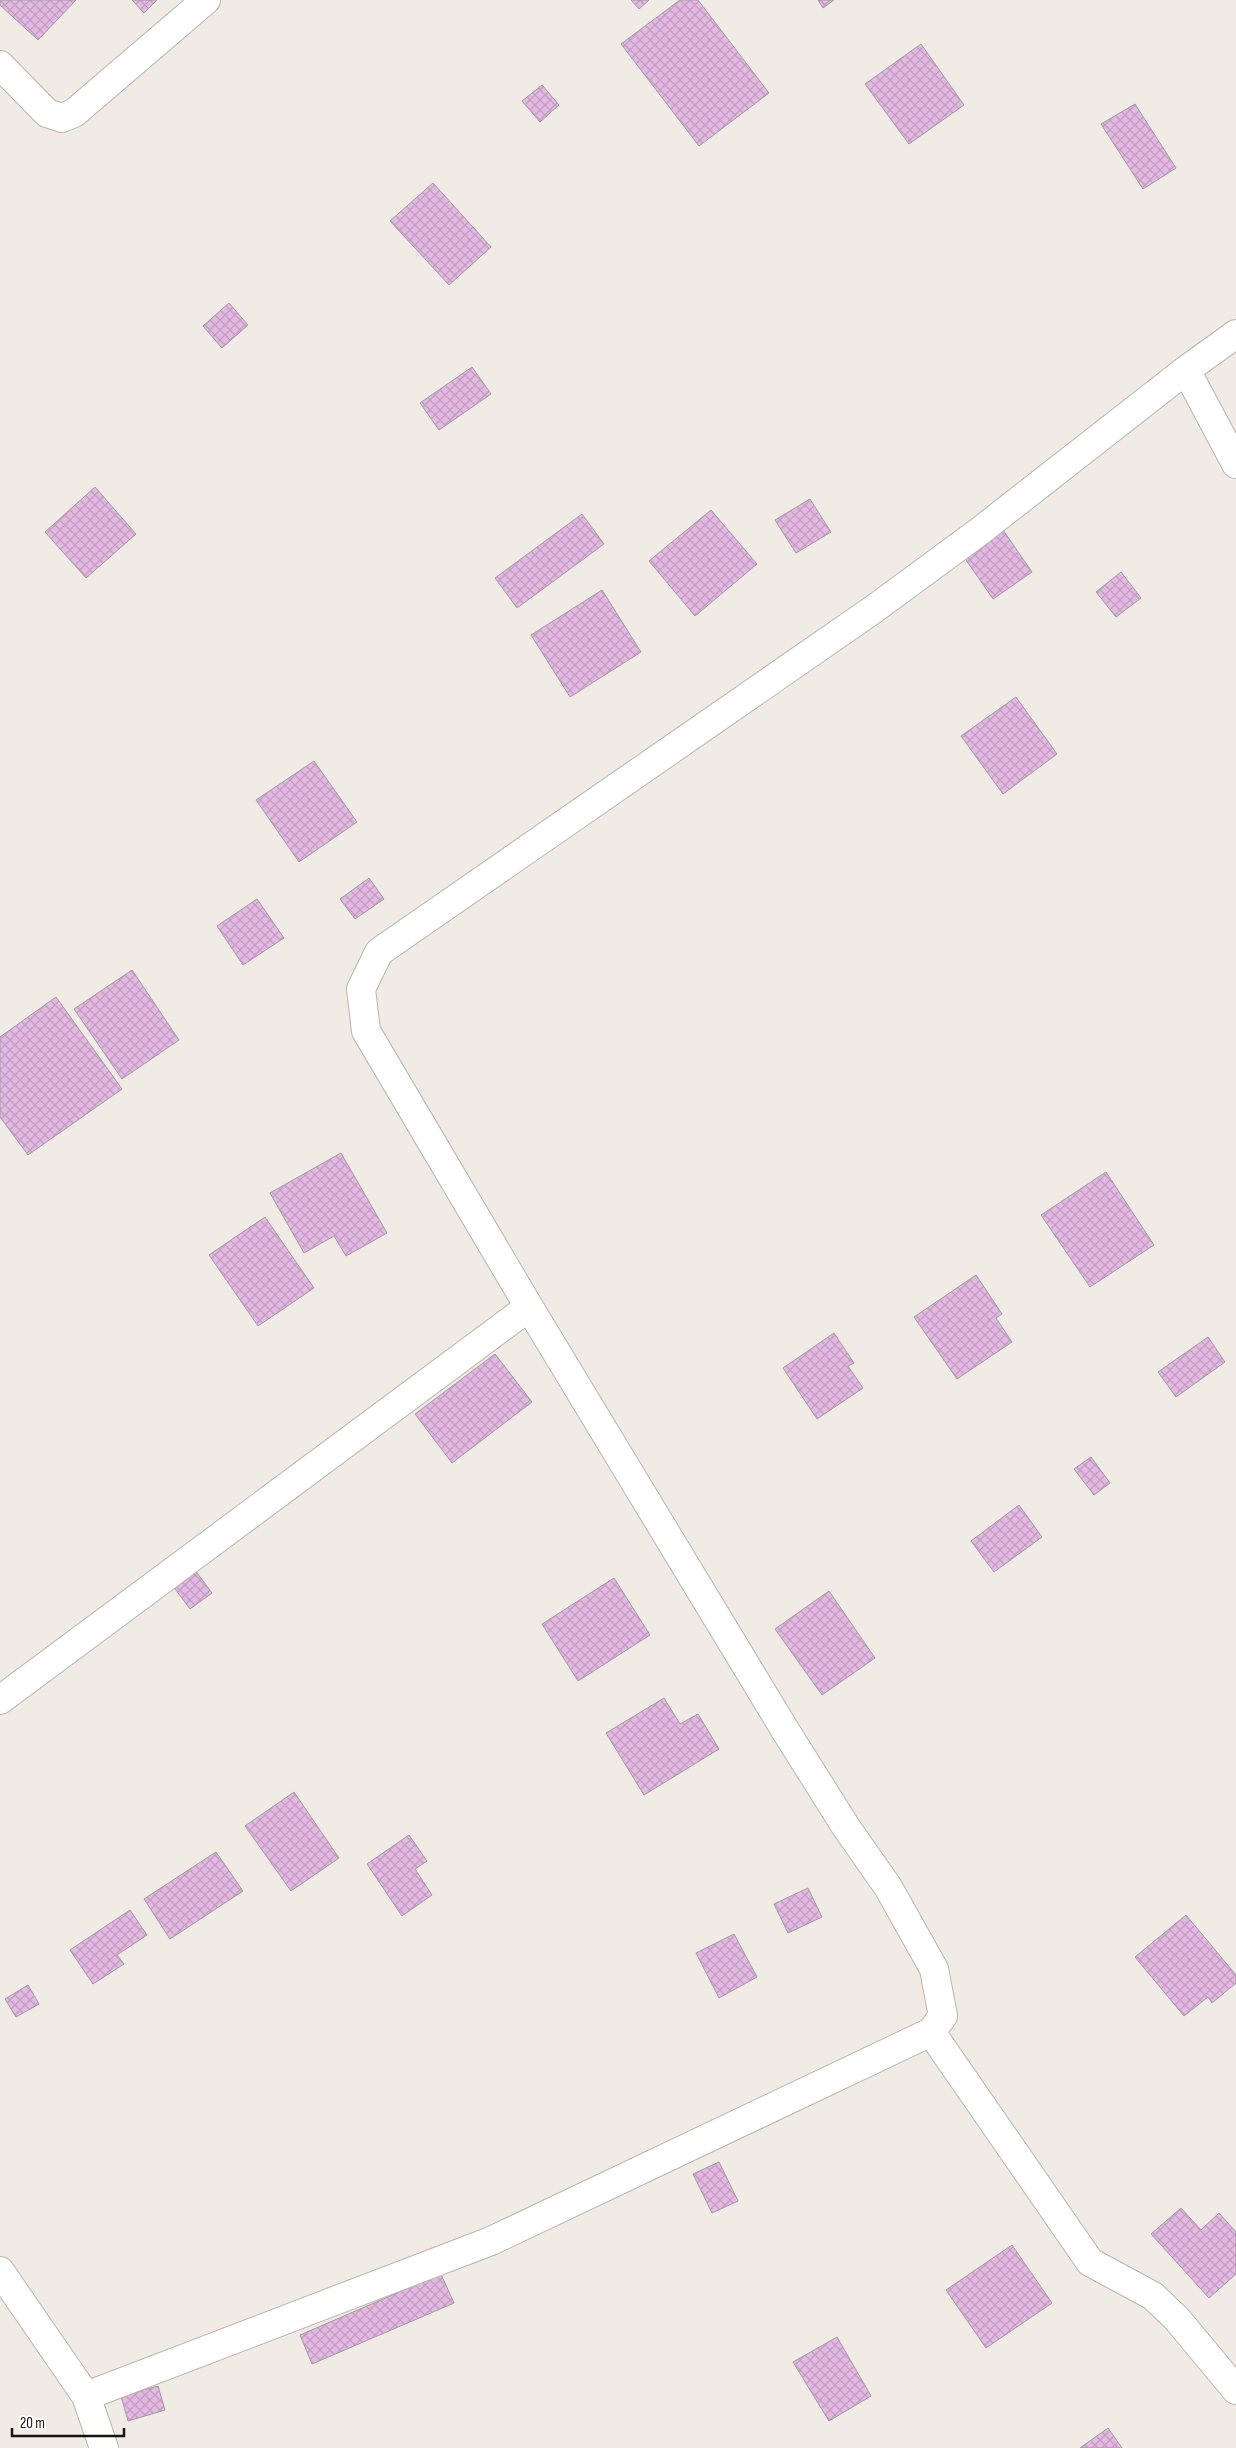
<svg xmlns="http://www.w3.org/2000/svg" width="1236" height="2448" viewBox="0 0 1236 2448" font-family="'Sofia Sans Condensed',sans-serif">
<style>
.building{fill:url(#building-cross-hatch);stroke:#a19ba1}
.lines{fill:none;stroke-linecap:round;stroke-linejoin:round}
.street-casing{stroke:#b9b4ae;stroke-width:30}
.street{stroke:#fff;stroke-width:28}
</style>
<defs>
<pattern id="building-cross-hatch" width="8" height="8" patternUnits="userSpaceOnUse" patternTransform="scale(1.25)"><rect width="8" height="8" fill="#e3b8e2"/><path d="M0 0l8 8M0 8l8-8" fill="none" stroke="#c29dc1"/></pattern>
</defs>
<rect width="100%" height="100%" fill="#f0ebe4"/>
<!-- building -->
<path class="building" d="M0 0H76L38 40 0 5Z
M132 0H157L144 13Z
M631 0H649L639 9Z
M680 0H698L769 93 699 146 621 44Z
M818 0H834L823 8Z
M921 44 964 105 909 144 865 84Z
M542 85 559 105 540 122 522 101Z
M1135 104 1176 168 1143 189 1101 124Z
M433 183 491 247 449 285 390 221Z
M229 303 248 325 222 348 203 326Z
M472 367 491 394 439 430 420 403Z
M95 487 136 534 86 578 45 532Z
M810 499 831 532 796 553 775 520Z
M711 510 757 564 695 616 649 561Z
M582 514 604 544 517 608 495 578Z
M1003 530 1032 572 993 599 964 557Z
M1121 572 1141 598 1116 617 1096 592Z
M602 590 641 652 570 697 531 635Z
M1016 697 1057 754 1003 794 961 736Z
M314 761 357 822 299 862 256 800Z
M369 878 384 899 355 919 340 899Z
M257 899 284 938 243 965 217 926Z
M132 970 179 1040 122 1079 74 1009Z
M56 997 122 1089 28 1155 0 1117V1037Z
M341 1153 387 1233 346 1256 334 1236 304 1253 270 1193Z
M1106 1172 1154 1245 1090 1287 1041 1215Z
M265 1217 314 1288 258 1326 209 1255Z
M976 1275 1002 1314 996 1318 1012 1342 957 1379 914 1317Z
M834 1333 854 1363 848 1366 863 1388 817 1419 783 1368Z
M1208 1337 1225 1362 1176 1397 1158 1372Z
M495 1354 532 1402 452 1463 415 1414Z
M1091 1457 1110 1483 1094 1495 1074 1469Z
M1019 1505 1042 1537 994 1572 971 1541Z
M192 1566 212 1593 190 1609 170 1582Z
M614 1578 650 1635 578 1681 542 1624Z
M829 1591 875 1658 822 1695 775 1629Z
M664 1698 680 1724 698 1714 719 1749 644 1795 606 1733Z
M294 1792 339 1858 291 1891 245 1826Z
M409 1835 427 1861 415 1869 432 1895 402 1916 367 1864Z
M216 1852 243 1891 170 1939 144 1899Z
M808 1888 822 1917 788 1933 774 1904Z
M130 1910 147 1935 117 1955 124 1964 93 1984 70 1950Z
M1186 1915 1236 1975V1983L1212 2003 1208 1997 1184 2016 1135 1957Z
M734 1934 757 1977 719 1998 696 1953Z
M28 1985 39 2004 16 2017 5 1999Z
M719 2162 738 2201 712 2213 693 2174Z
M1181 2208 1201 2230 1219 2213 1236 2232V2274L1209 2298 1151 2234Z
M1012 2245 1052 2303 986 2348 946 2290Z
M441 2274 454 2303 312 2364 300 2335Z
M837 2337 871 2396 829 2421 793 2362Z
M158 2386 165 2410 128 2421 121 2396Z
M1108 2428 1122 2448H1080Z"/>
<g class="lines">
<defs>
<path id="street" d="M0 65 47 113 62 118 74 113 206 0
M1236 334 1186 370 1236 464
M0 1700 529 1307
M931 2032 1090 2262 1153 2296 1177 2319 1236 2390
M0 2271 86 2396 104 2448
M86 2396 491 2241 931 2032 943 2016 934 1969 888 1887 846 1827 785 1730 529 1307 366 1031 361 989 379 952 874 609 980 531 1186 370"/>
</defs>
<!-- street casing -->
<use href="#street" class="street-casing"/>
<!-- street -->
<use href="#street" class="street"/>
</g>
<!-- scale -->
<path d="M12 2428v8h112v-8" fill="none" stroke="#151411" stroke-width="2.5"/>
<text x="20" y="2428" font-size="15" fill="#151411" stroke="#ffffff" stroke-width="4" paint-order="stroke">20 m</text>
</svg>
